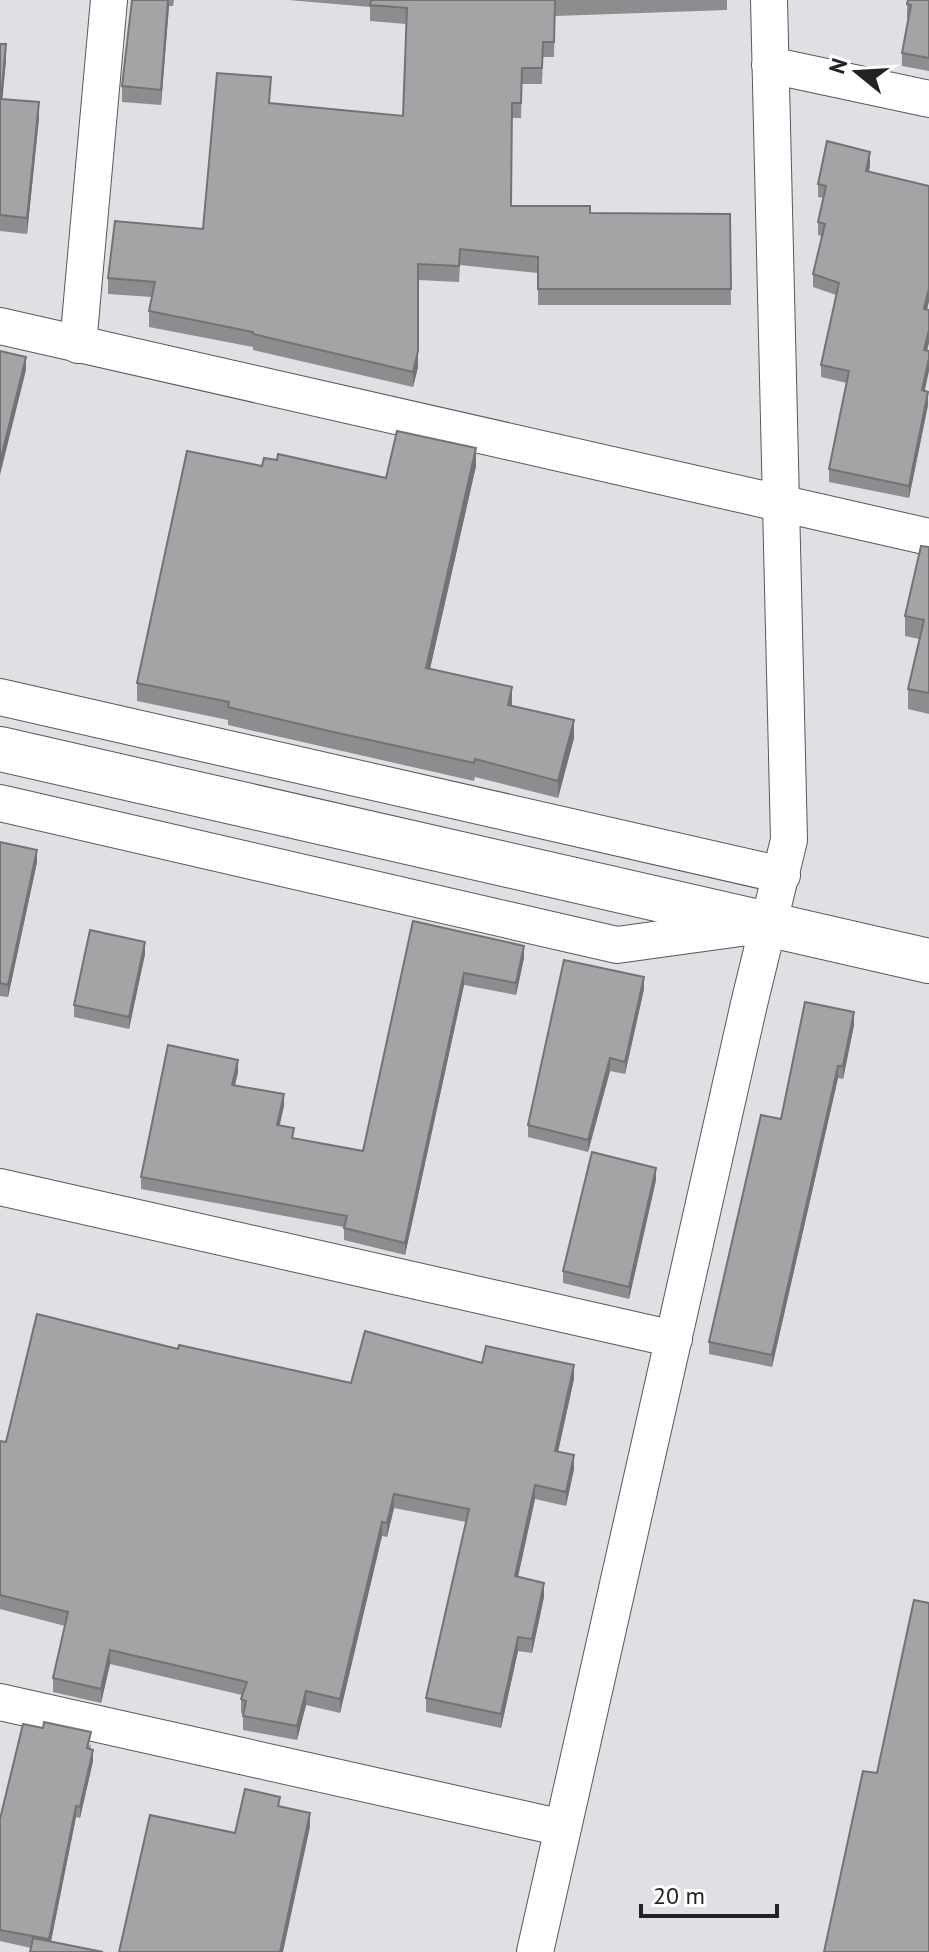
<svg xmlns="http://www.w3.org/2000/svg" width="929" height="1952" viewBox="0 0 929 1952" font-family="'PT Sans',sans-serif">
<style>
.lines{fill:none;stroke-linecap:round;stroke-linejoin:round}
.street-casing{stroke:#58585b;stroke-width:38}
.secondary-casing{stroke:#58585b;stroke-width:46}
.street{stroke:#fff;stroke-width:36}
.secondary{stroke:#fff;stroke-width:44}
.wall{fill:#8d8c8f}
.shaded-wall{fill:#737274}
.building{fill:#a4a3a6;stroke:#737274;stroke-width:2}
</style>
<rect width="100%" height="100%" fill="#dfe0e3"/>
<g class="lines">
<defs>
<path id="street" d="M770 65 929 99
M0 326 929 537
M78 345 109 0
M0 697 782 875
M0 803 617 945 755 926
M0 1187 674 1339
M0 1702 563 1828
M535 1952 749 1004 789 840 769 0"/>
<path id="secondary" d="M0 749 929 961"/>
</defs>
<!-- street casing -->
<use href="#street" class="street-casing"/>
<!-- secondary casing -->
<use href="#secondary" class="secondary-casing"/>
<!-- street -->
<use href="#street" class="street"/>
<!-- secondary -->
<use href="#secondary" class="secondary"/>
</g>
<!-- wall -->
<path class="wall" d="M132 0H174L173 6H169L161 105 122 102V86Z
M288 0H727V10L555 16 554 57H543L542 84H522L521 118H512L511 206 590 213 730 214 731 305H538V273L460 265 459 282 418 280V367L413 387 253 350V347L149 327V311L152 297 108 294V278L203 229 270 103 403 116 406 24 370 21V7Z
M929 0V71L902 66V53L909 18H907V4Z
M0 44 6 60 2 99 39 118 27 234 0 231Z
M870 165 869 172 929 186V301L927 309V351L925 391 928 405 909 498 829 482V469L847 383 821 377V365L836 295 813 287V274L822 236 818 235V222L824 198 818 197V184Z
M262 466 386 478 476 466 430 669 512 706 574 738 558 798 475 777 474 781 329 748 228 725V720L137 701V683Z
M929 547V714L908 709V689L919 639 905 636V616Z
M0 842 37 862 8 997 0 996Z
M413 921 524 958 516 995 464 985 405 1255 344 1240V1227L141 1189V1177L238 1072 235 1085 284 1106 279 1125 294 1139 363 1151Z
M145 954 129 1029 74 1017V1005Z
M644 989 625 1074 610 1071 588 1152 528 1137V1125Z
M854 1025 843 1079 838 1078 772 1367 709 1354V1342L781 1119Z
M656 1180 629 1299 563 1283V1271Z
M178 1349 351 1383 482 1363 574 1379 558 1452 574 1469 566 1506 535 1499 518 1577 544 1597 532 1653 518 1651 501 1728 426 1712V1698L466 1522 394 1508 387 1537 382 1536 340 1713 306 1705 297 1740 243 1730V1714L241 1713V1699L242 1695 110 1664 101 1703 53 1692V1678L65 1626 0 1609V1441L6 1442Z
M91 1744 90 1749 93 1761 80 1818 76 1817 51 1941 31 1948 0 1941V1819Z"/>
<!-- shaded-wall -->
<path class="shaded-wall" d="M168 0 169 6 161 105V90Z
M6 44V60L1 114V99Z
M39 102V118L27 234V218Z
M870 152V165L866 184V171Z
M929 288V301L924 322V309Z
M929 330V343L924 363V350Z
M418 351V367L413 387V372Z
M26 357V370L0 475V462Z
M929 358V371L922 403V390Z
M928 392V405L909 498V486Z
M476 448V466L426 686V668Z
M512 687V705L508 723V705Z
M574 720V738L558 798V781Z
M37 850V862L8 997V985Z
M145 942V954L129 1029V1017Z
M524 946V958L516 995V983Z
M464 973V985L405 1255V1243Z
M644 977V989L625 1074V1062Z
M854 1012V1025L843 1079V1066Z
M610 1058V1071L588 1152V1140Z
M238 1060V1072L232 1097V1085Z
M838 1066V1078L772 1367V1355Z
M284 1094V1106L277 1137V1125Z
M656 1168V1180L629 1299V1287Z
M574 1365V1379L555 1465V1451Z
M574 1455V1469L566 1506V1492Z
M535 1485V1499L515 1590V1576Z
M394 1494V1508L387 1537V1523Z
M382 1522V1536L340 1713V1699Z
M544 1583V1597L532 1653V1639Z
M518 1637V1651L501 1728V1714Z
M110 1650V1664L101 1703V1689Z
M306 1691V1705L297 1740V1726Z
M93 1750V1761L80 1818V1807Z
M76 1806V1817L49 1951V1939Z
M310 1813V1827L283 1952H280Z"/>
<!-- building -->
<path class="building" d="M132 0H168L161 90 122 86Z
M371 0H555L554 42H543L542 68H522L521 103H512L511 206H590V213L730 214 731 289H538V257L460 249 459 266 418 264V351L413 372 253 334V332L149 311 155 282 108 278 115 221 203 229 217 73 271 77 269 103 403 116 407 8 370 5Z
M908 0H929V58L902 53 911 5 907 4Z
M0 44H6L1 99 39 102 27 218 0 215Z
M827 141 870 152 866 171 929 186V288L924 309 929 310V330L924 350 929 351V358L922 390 928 392 909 486 829 469 849 371 821 365 839 283 813 274 825 224 818 222 826 186 818 184Z
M0 351 26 357 0 462Z
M397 431 476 448 426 668 512 687 508 705 574 720 558 781 475 759 474 763 329 731 228 707 229 702 137 683 187 451 262 466 264 458 277 460 278 454 386 478Z
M921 546 929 547V693L908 689 924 620 905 616Z
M0 842 37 850 8 985 0 983Z
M413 921 524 946 516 983 464 973 405 1243 344 1228 347 1216 141 1177 168 1045 238 1060 232 1085 284 1094 277 1125 294 1128 292 1138 363 1151Z
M90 930 145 942 129 1017 74 1005Z
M564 960 644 977 625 1062 610 1058 588 1140 528 1125Z
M805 1002 854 1012 843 1066H838L772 1355 709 1342 761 1115 781 1119Z
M592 1152 656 1168 629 1287 563 1271Z
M37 1314 178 1349 179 1345 351 1383 365 1331 482 1363 486 1346 574 1365 555 1451 574 1455 566 1492 535 1485 515 1576 544 1583 532 1639 518 1637 501 1714 426 1698 469 1509 394 1494 387 1523 382 1522 340 1699 306 1691 297 1726 243 1716 246 1701 241 1699 247 1682 110 1650 101 1689 53 1678 68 1612 0 1595V1441L6 1442Z
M914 1600 929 1603V1952H824L863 1771 877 1773Z
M44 1722 91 1732 87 1748 93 1750 80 1807 76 1806 49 1939 0 1930V1819L23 1724 43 1728Z
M245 1789 280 1797 278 1806 310 1813 280 1952H119L150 1815 235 1833Z
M33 1938 103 1952H30Z"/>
<!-- north arrow -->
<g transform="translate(857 72) rotate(288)" stroke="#ffffff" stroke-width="6" paint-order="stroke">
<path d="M0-6L14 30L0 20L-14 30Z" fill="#232325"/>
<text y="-12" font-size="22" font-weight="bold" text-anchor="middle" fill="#232325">N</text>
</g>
<!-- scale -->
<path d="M641 1904v12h136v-12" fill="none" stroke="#232325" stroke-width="4"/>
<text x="653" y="1904" font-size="24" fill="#232325" stroke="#ffffff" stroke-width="6" paint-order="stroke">20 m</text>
</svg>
